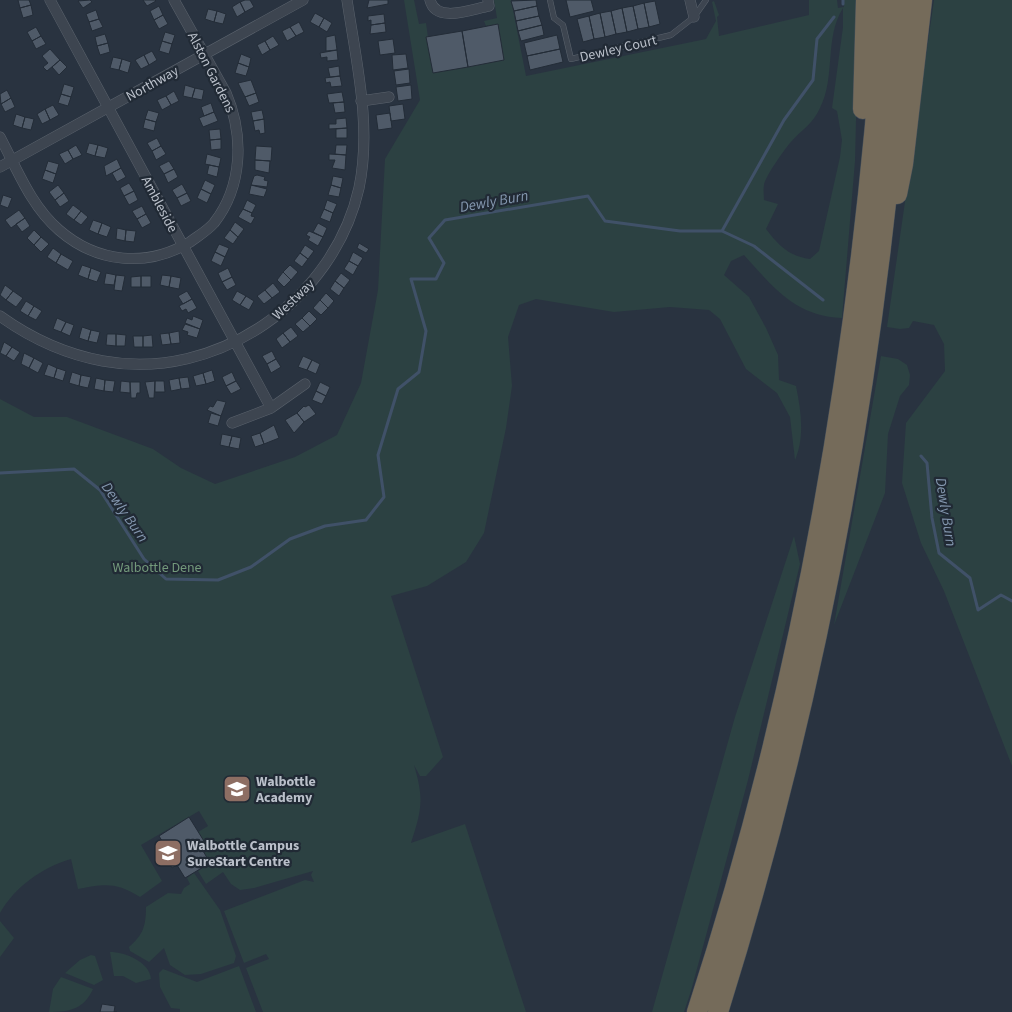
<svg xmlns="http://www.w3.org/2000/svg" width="1012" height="1012" viewBox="0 0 1012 1012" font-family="'Source Sans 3',sans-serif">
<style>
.green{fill:#2c4142;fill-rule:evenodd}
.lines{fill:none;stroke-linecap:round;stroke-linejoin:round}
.stream{stroke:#405168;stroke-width:3}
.building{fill:#4f5a68;stroke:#232c37}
.lane-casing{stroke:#5b636d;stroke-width:6}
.street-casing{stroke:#5b636d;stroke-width:11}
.highway-casing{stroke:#47505a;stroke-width:21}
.lane{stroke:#3d4550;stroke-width:5}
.street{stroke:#3d4550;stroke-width:10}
.highway{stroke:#756b5a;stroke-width:20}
.labels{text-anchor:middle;stroke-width:4.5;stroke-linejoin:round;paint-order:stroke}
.street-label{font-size:14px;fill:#bac0ca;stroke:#212a35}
.park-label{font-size:14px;fill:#73997b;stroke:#212a35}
.poi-label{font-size:14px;font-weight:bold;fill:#bac0ca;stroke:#212a35;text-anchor:start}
.water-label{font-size:15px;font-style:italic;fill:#8497af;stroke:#212a35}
</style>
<rect width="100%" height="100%" fill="#293340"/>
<!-- green -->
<path class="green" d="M404 0H414L419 24 426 23 433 73 504 60 498 24 486 26 484 21 497 18 494 0H511L526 76 706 39 716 21 712 2 714 1 719 15 717 17 719 36 809 15V0H837L838 8 844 7V0H859L855 161 842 318C795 316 773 287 744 255L731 261 724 275 749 297 766 328 778 355 779 380 796 386C801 411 805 436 795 460L790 417 777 393 746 369 720 319 709 310 670 307 614 312 536 299 519 305 508 337 512 386 506 428 484 533 466 562 427 586 391 596 443 757 426 776H420L414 765C424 799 422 809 411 843L465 824 526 1012H263L246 968 269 959 266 954 244 963 224 911 305 880 314 882 311 875 313 871 254 888 240 890 231 884 223 872 206 884 198 871 210 863 202 849 207 846 198 832 208 826 199 811 141 845 162 881 140 897C116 882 105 884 78 889L71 859C41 868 15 887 0 913V399L34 417H67L153 449 181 468 215 484 295 457 337 435 361 383 378 290 385 159 420 100ZM843 8V27L832 108 837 111 842 140 840 157 819 251 810 259C789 256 779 246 766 229L778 204 764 200C764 196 763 190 764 185 765 177 784 150 790 143 801 130 813 124 820 108 836 77 824 38 843 8Z
M934 0H1012V766L944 591 921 543 902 483 906 423 945 371 944 344 934 325 913 321 909 328 900 329 887 327Z
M881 356 898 359 907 365 910 375 909 385 900 396 888 434 885 493 834 625Z
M794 536 800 564 748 780 691 991 684 1012H652L735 717Z
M194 873 220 910 236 956 234 963 201 974 185 975 170 965 164 948 149 962 130 951 129 947C143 935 146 926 146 907L168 893 181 894 184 888 190 884 187 878Z
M0 921 14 938 0 957Z
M110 952C125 952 150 962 151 979L136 983 123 976H114Z
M91 955 95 956 103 980 94 985 65 973 80 960Z
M239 966 256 1012H180V1009L171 1008 160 987 159 973 163 969 197 982Z
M61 977 93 989C84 1009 70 1012 49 1012L53 989Z"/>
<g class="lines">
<!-- stream -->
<path class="stream" d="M843 4V0
M722 231 784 120 813 80 817 39 834 17
M921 456 927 463 932 518 939 553 970 578 978 610 1001 595 1012 601
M0 473 74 469 100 490 144 559 166 579 218 580 251 567 290 539 325 526 366 520 384 497 378 455 398 389 419 372 426 331 411 279H436L444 263 429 238 445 220 588 196 605 221 680 231H722L754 246 823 300"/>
</g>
<!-- building -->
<path class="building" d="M18 0H29L31 5 20 8Z
M90 0 92 2 83 8 78 1Z
M143 0H155L156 1 147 6Z
M245 0H250L254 7 245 12 240 2Z
M369 0H388V4L367 8Z
M536 0 537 6 514 11 511 1Z
M566 0H591L594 11 570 17Z
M655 1 660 24 649 27 644 3Z
M240 2 245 12 237 17 232 7Z
M644 3 649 27 638 29 633 6Z
M31 5 33 15 23 18 20 8Z
M159 6 163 15 154 20 150 11Z
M537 6 539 16 516 21 514 11Z
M633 6 638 29 627 32 622 8Z
M622 8 627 32 616 34 611 11Z
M208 9 217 11 214 22 205 19Z
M96 10 99 19 89 22 86 14Z
M217 11 226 14 223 24 214 22Z
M611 11 616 34 605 37 600 13Z
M315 13 324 18 319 27 310 22Z
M600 13 605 37 594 39 589 16Z
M384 14 385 23 371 25V20L368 21V16Z
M163 15 168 24 159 29 154 20Z
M539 16 542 25 518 31 516 21Z
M589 16 594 39 583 42 577 19Z
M324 18 332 23 327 32 319 27Z
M99 19 103 27 92 31 89 22Z
M299 22 304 32 296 36 290 27Z
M385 23 386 32 370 34 371 25Z
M498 24 504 60 468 67 462 31Z
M542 25 544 35 521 41 518 31Z
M36 27 41 36 32 41 27 32Z
M290 27 296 36 287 41 282 31Z
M462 31 468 67 433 73 426 37Z
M165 32 175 35 172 44 162 41Z
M105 34 108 43 97 46 95 37Z
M335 35 337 50 326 51V37Z
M557 35 560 49 527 56 524 43Z
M41 36 46 44 36 49 32 41Z
M273 36 279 45 270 50 265 41Z
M393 39 395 53 380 55 378 41Z
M162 41 172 44 169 54 159 51Z
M265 41 270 50 262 55 257 45Z
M108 43 110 52 100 55 97 46Z
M50 49 60 60 47 71 43 67 48 63 42 56Z
M560 49 563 62 530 70 527 56Z
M337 50 338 60 327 61V57L321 58 320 53Z
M152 51 157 60 149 65 144 55Z
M241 54 251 58 249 67 238 63Z
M406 54 408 68 393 70 392 55Z
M144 55 149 65 141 69 135 60Z
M113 57 122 59 119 70 110 68Z
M122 59 131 62 128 73 119 70Z
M60 60 67 67 59 75 52 67Z
M238 63 249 67 246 76 235 73Z
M339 66 340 76 330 77 328 68Z
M409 69 410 83 396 85 394 71Z
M340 76 342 86 331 87 330 82 326 83 325 78Z
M251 80 256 93 245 97 238 83Z
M64 84 74 87 71 97 61 94Z
M185 85 195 88 192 98 183 96Z
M411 85 412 99 398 101 396 87Z
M195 88 204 90 202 100 192 98Z
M7 90 11 98 1 104 0 94Z
M174 91 179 101 171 105 166 96Z
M342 92 344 102 329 103 327 94Z
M256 93 259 102 249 106 245 97Z
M61 94 71 97 68 106 58 103Z
M166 96 171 105 162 110 157 100Z
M11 98 15 107 5 112 1 104Z
M344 102 345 112 335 113 333 103Z
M211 103 214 112 204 116 201 107Z
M403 104 405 119 391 121 389 106Z
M53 105 59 115 50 120 45 109Z
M45 109 50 120 42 124 37 114Z
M148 110 159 113 156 122 145 119Z
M262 110 264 119 253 121 251 112Z
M214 112 218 121 203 127 199 118Z
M390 113 392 128 378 130 376 115Z
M16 114 25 117 22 128 13 125Z
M25 117 34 119 31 130 22 128Z
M346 118 347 128 329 129V124H336V119Z
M145 119 156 122 154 131 143 128Z
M264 119 265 133 260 134 259 130 255 131 253 121Z
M347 128V138H336V129Z
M220 129 221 139 210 140 209 130Z
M157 138 161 146 152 151 147 143Z
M221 139V149L211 150 210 140Z
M89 143 98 145 95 156 86 153Z
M76 145 82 155 73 159 68 150Z
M98 145 108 148 105 158 95 156Z
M336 145H347L346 155 335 154Z
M161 146 166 154 156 160 152 151Z
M256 146 272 147 271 161 255 160Z
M68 150 73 159 65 164 59 154Z
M207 154 221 158 219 167 205 164Z
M329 154 346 155 345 170 332 168 335 160H329Z
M117 159 121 168 106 176 104 166Z
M255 160 270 161 269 173 255 170Z
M48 161 59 164 56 174 45 170Z
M169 161 174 169 164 174 159 166Z
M209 165 219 167 217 177 207 174Z
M121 168 126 177 117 182 112 173Z
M174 169 178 177 168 183 164 174Z
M45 170 56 174 53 183 42 179Z
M257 175 265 177 264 180 268 181 267 187 251 185 254 176Z
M333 176 343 178 341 188 331 185Z
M205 180 215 185 211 194 201 189Z
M129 183 134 191 124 196 120 188Z
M182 184 187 193 177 198 172 190Z
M58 185 64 193 55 200 49 192Z
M251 185 267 189 264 197 249 194Z
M331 185 341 188 339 197 328 195Z
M201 189 211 194 207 203 197 198Z
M134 191 138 200 129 205 124 196Z
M64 193 69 201 60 207 55 200Z
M187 193 191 201 181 206 177 198Z
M3 195 12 198 8 208 0 205Z
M247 200 256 205 252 213 243 209Z
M327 200 337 204 333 213 324 209Z
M73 205 81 211 74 220 66 214Z
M142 206 146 214 137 219 132 211Z
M243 209 252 213 251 216 255 217 251 224 238 217Z
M324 209 333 213 330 222 320 218Z
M19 210 25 218 11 228 5 220Z
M81 211 88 217 81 225 74 220Z
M146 214 151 223 142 228 137 219Z
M25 218 30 226 22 232 16 224Z
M93 220 102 223 98 234 89 230Z
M235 222 244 229 238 237 230 230Z
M102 223 111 227 107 237 98 234Z
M318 223 327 228 323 237 313 232Z
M117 228 126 230 125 241 116 239Z
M34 230 41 237 34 245 27 238Z
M126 230 136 231 134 242 125 241Z
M230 230 238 237 233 244 224 238Z
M309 231 323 237 318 246 308 240 310 237 306 235Z
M41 237 49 244 41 252 34 245Z
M359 243 369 249 366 253 357 248Z
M219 244 229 248 225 257 215 252Z
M305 245 314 251 308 259 300 253Z
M53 248 61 254 56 263 47 257Z
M215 252 225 257 221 266 211 261Z
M353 252 363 258 358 266 349 261Z
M300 253 308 259 302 267 294 261Z
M61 254 73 261 68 270 56 263Z
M349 261 358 266 353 275 344 269Z
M82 265 91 268 88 279 78 275Z
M290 265 298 272 291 280 283 272Z
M91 268 101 272 97 282 88 279Z
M228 268 232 277 222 282 218 273Z
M283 272 291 280 284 287 277 280Z
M106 273 116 275 114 285 104 284Z
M341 273 350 280 344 288 335 281Z
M116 275 125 276 122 291 114 290Z
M162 275 171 276 169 287 160 285Z
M141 276V287H131V277Z
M141 276H151V287H141Z
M171 276 181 278 179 289 169 287Z
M232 277 236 285 227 290 222 282Z
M335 281 344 288 339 296 330 289Z
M273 283 280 292 272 298 265 290Z
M5 285 13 291 6 300 0 295Z
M265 290 272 298 264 304 257 296Z
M13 291 23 298 16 307 6 300Z
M187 291 192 299 183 304 178 296Z
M237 291 246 296 240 305 232 300Z
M326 293 334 301 328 308 320 300Z
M246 296 254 301 249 310 240 305Z
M192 299 197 308 188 313 186 309 182 311 179 306Z
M320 300 328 308 321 315 313 308Z
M26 301 34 306 28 316 20 311Z
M34 306 42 311 36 320 28 316Z
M309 311 317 319 310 326 302 318Z
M193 316 203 320 200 329 185 323 187 318 192 320Z
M57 318 66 322 61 332 53 329Z
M302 318 310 326 303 332 295 324Z
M66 322 74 325 70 336 61 332Z
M185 324 200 329 197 338 187 335 188 332 182 330Z
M82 327 91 330 88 341 79 338Z
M291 327 298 336 290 342 283 333Z
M91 330 100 332 97 343 88 341Z
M179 331 180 343 171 344 169 333Z
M169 333 171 344 162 345 160 334Z
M283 333 290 342 282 348 276 339Z
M107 334H116V346L106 345Z
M116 334 126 335 125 346H116Z
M152 335 153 347H143V336Z
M133 336H143V347H134Z
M4 342 12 347 6 356 0 353Z
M12 347 20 352 14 361 6 356Z
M272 351 276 359 267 364 262 356Z
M24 353 34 358 29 368 21 364Z
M303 356 312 360 307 370 298 367Z
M34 358 43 363 38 373 29 368Z
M276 359 281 367 271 373 267 364Z
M312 360 320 364 316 374 307 370Z
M48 364 57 368 54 378 44 375Z
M57 368 66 371 63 381 54 378Z
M212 370 215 381 206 384 203 373Z
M72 372 81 375 79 386 69 383Z
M232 372 236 381 226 386 222 377Z
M203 373 206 384 196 386 193 376Z
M81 375 91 377 88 388 79 386Z
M188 377 190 388 181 389 179 378Z
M96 378 105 380 104 391 94 389Z
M179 378 181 389 171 391 169 380Z
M105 380 115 381 113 392 104 391Z
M121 381 130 382V393L120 392Z
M155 381H164L165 392H155Z
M155 381 154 398H149L145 382Z
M236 381 241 389 231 394 226 386Z
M130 382H140V393H137L136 398H131Z
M320 382 330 387 326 396 316 391Z
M316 391 326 396 322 404 312 400Z
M217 400 226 402 221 416 207 410 210 406 213 407Z
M309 405 316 414 304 422 297 413 304 406 305 407Z
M211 413 221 416 218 426 208 423Z
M297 413 304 422 294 433 285 420Z
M274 425 279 438 264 444 260 433Z
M260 433 264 444 255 447 251 436Z
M222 434 232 436 229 447 220 445Z
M232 436 241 438 239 449 229 447Z
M189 817 207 846 202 849 210 863 185 878 177 865 172 868 159 847 164 844 159 836Z
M102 1004 115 1006 114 1012H117H100Z"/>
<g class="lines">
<defs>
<path id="lane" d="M550 0 554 18 563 25 571 59 671 35 694 17 706 0"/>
<path id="street" d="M50 0 271 408
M430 0C436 24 472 9 489 6L488 0
M690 0 694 17
M361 101 389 97
M0 137C17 169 31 206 59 230 97 263 147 268 190 242 198 236 207 231 214 223 243 186 244 135 226 93L174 0
M0 167 303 0
M0 316C32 339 65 354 103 361 217 382 334 300 359 188 372 126 356 61 347 0
M232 423 271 408 305 384"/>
<path id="highway" d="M863 109 866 0
M897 194 903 164 922 0
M697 1012C804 686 862 342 885 0
M718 1012C821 684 881 342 904 0"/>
</defs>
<!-- lane casing -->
<use href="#lane" class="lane-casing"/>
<!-- street casing -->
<use href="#street" class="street-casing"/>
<!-- highway casing -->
<use href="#highway" class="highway-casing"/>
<!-- lane -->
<use href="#lane" class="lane"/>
<!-- street -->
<use href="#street" class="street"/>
<!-- highway -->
<use href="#highway" class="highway"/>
</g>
<!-- icons -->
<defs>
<symbol id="school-square" viewBox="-11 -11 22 22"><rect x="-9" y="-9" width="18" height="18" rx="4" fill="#8d6e63" stroke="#212a35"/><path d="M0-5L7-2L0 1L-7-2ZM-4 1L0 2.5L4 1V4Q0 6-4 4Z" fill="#fff"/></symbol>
</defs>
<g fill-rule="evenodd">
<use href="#school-square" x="221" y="773" width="32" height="32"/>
<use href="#school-square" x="152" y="837" width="32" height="32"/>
</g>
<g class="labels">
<!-- street labels -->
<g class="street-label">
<text transform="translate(618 48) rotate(-13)" y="5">Dewley Court</text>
<text transform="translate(212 72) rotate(63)" y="5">Alston Gardens</text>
<text transform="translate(152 83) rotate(-29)" y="5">Northway</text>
<text transform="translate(160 204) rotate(62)" y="5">Ambleside</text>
<text transform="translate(293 299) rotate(-44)" y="5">Westway</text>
</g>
<!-- park labels -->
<g class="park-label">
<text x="157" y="572">Walbottle Dene</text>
</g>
<!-- poi labels -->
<g class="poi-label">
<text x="256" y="786">Walbottle<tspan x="256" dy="16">Academy</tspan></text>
<text x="187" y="850">Walbottle Campus<tspan x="187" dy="16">SureStart Centre</tspan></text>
</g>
<!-- water labels -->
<g class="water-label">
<text transform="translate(494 201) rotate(-10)" y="5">Dewly Burn</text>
<text transform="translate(125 512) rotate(55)" y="5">Dewly Burn</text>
<text transform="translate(946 512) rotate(81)" y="5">Dewly Burn</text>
</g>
</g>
</svg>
